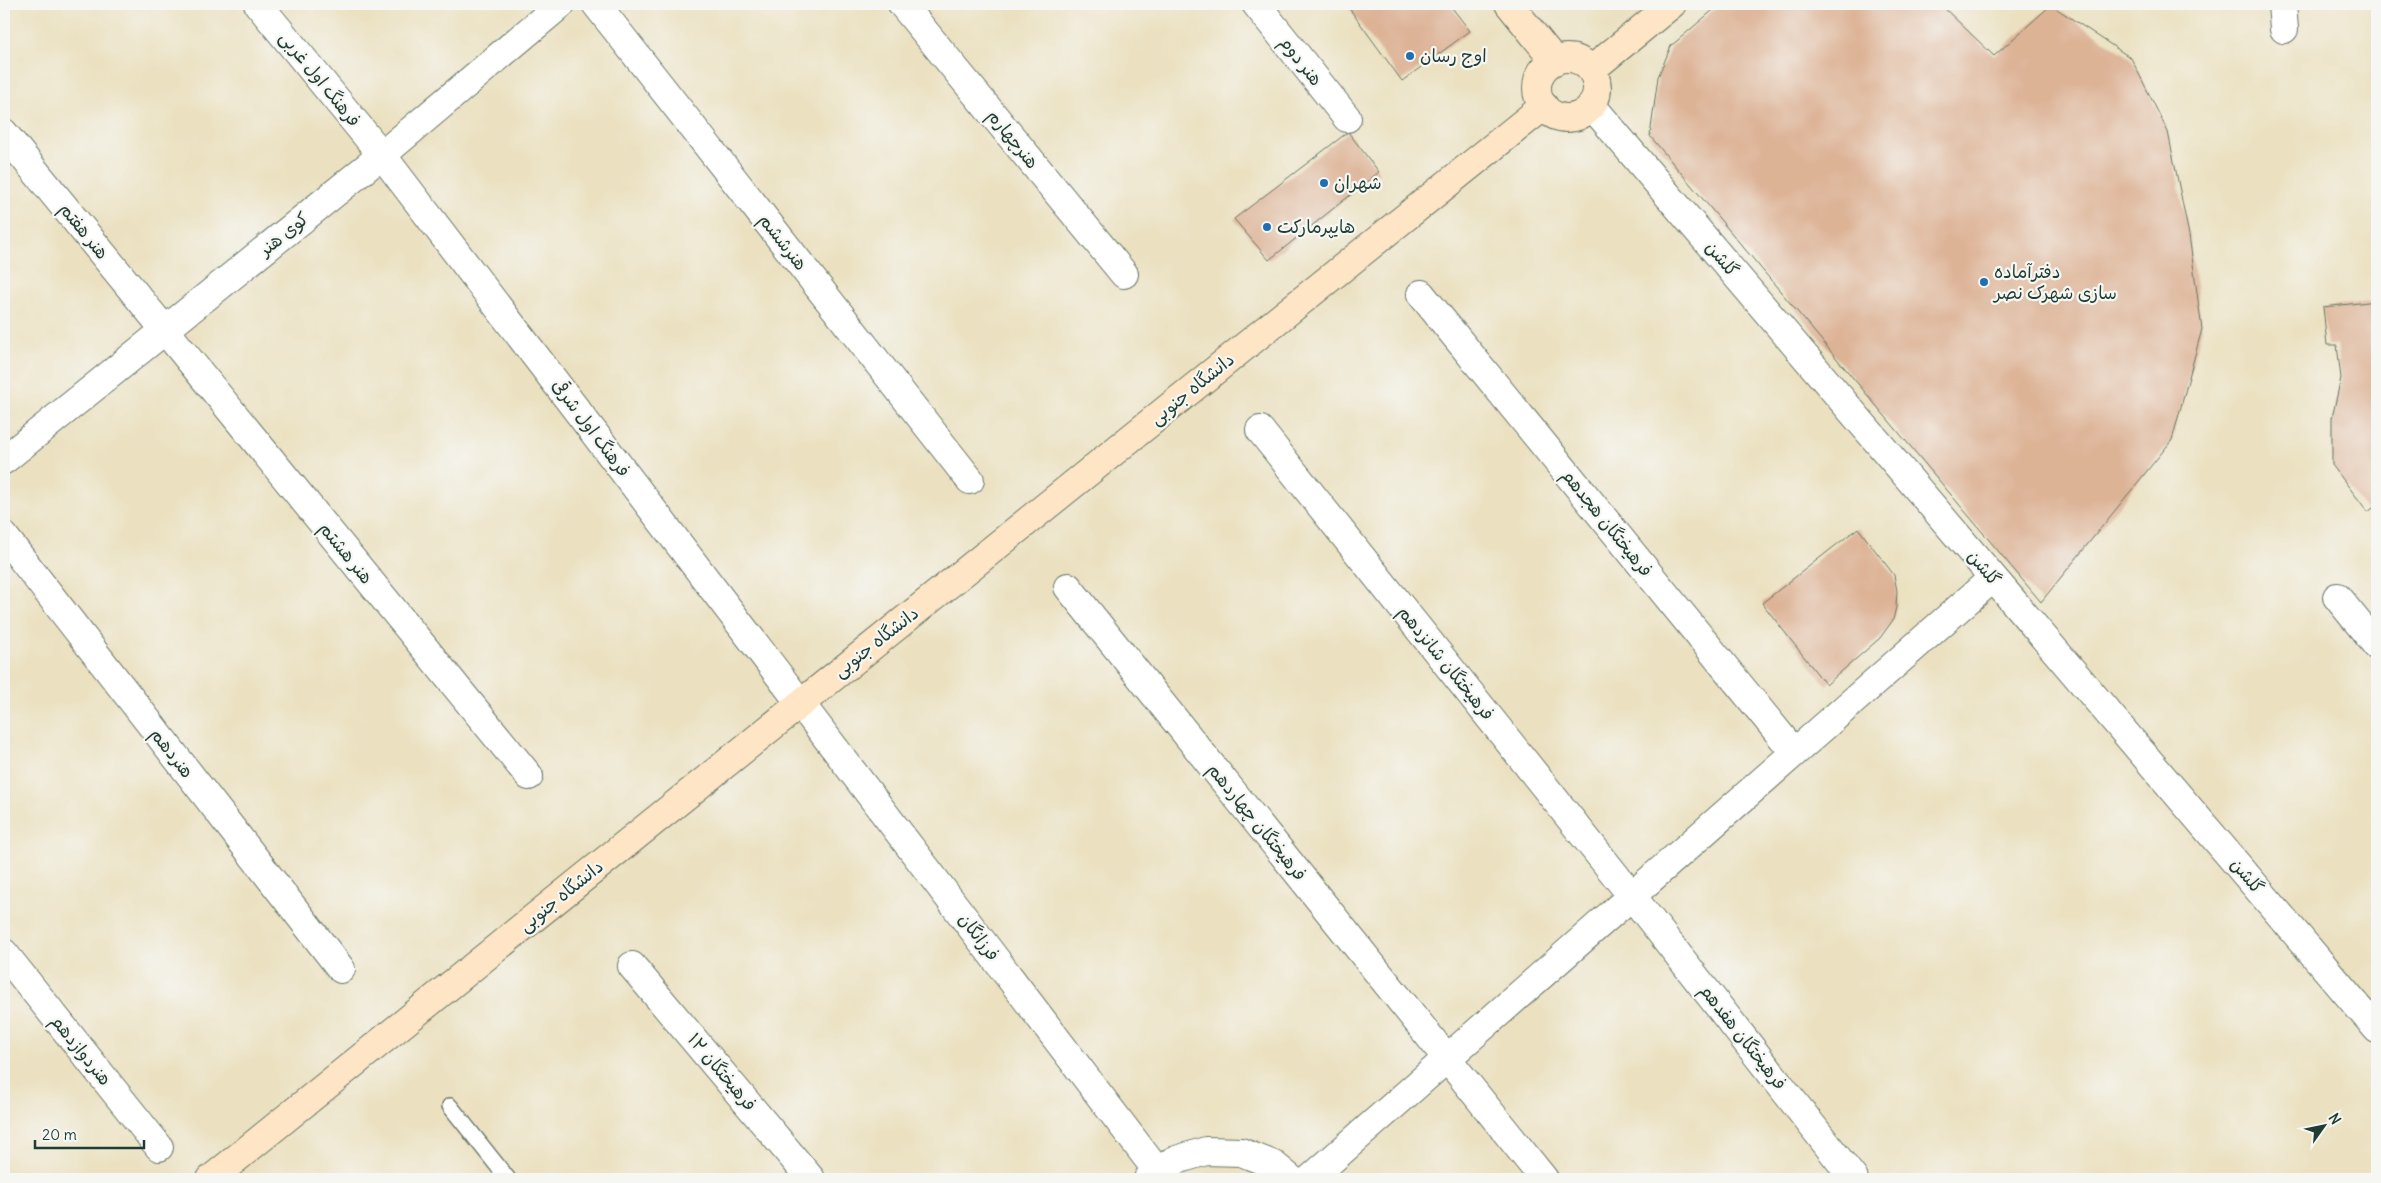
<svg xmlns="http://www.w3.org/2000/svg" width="2381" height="1183" viewBox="0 0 2381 1183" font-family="Delius,'Playpen Sans Arabic',sans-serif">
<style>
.building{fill:#ddb396}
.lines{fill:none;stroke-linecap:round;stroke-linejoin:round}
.lane-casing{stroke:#667665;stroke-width:18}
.street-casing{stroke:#667665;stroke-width:30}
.secondary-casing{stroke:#667665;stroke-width:30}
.lane{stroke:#fff;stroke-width:15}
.street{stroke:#fff;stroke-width:28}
.secondary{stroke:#fde5c5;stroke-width:28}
.poi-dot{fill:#1f6fb2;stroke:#f6f6f2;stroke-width:2}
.labels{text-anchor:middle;stroke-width:4.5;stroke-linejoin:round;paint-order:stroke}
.poi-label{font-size:18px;fill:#1f3d34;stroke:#f6f6f2;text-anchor:start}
.street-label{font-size:18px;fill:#1f3d34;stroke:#f6f6f2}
</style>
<rect width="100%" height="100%" fill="#f6f6f2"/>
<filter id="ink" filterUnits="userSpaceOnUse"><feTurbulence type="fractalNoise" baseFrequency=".02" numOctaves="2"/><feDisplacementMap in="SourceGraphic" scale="10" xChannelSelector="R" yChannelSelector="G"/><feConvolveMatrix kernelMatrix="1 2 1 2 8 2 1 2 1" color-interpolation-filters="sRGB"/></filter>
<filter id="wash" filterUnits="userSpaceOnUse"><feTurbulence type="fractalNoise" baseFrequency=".0096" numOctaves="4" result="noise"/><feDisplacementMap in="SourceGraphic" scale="20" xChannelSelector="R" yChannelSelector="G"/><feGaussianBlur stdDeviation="1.12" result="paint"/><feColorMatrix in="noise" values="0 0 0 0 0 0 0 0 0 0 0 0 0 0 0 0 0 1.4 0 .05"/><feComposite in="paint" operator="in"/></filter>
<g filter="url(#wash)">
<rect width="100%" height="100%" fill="#ebe1c1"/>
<g id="blocks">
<!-- building -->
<path class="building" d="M1346 4H1449L1470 31 1402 81Z
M1720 4H1940L1994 56 2051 5 2131 58 2168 132 2189 235 2202 329 2172 440 2041 602 1650 136 1658 77 1671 46Z
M1348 132 1379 172 1269 260 1234 219Z
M2377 301V505L2368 512 2332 465V418L2341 378 2337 345H2327L2323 307Z
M1858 528 1894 575 1897 591 1896 607 1893 620 1880 638 1826 685 1762 603Z"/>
</g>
</g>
<g filter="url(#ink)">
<use href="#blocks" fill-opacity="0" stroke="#667665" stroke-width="1"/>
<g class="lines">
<defs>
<path id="lane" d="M450 1106 508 1179"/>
<path id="street" d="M258 4 382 155 1158 1172
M596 4 970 480
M902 4 1124 274
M1256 4 1347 118
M2282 4 2284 29
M1592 106 2377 1029
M4 133 529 776
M1421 294 1794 752
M1260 430 1632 896 1854 1179
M4 460 382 155 561 4
M4 536 341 969
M1068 587 1544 1179
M2337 597 2377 646
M4 953 159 1147
M632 966 811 1179
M1148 1179 1173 1161 1206 1151 1241 1152 1274 1165 1291 1179
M1310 1179 1993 578"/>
<path id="secondary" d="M1509 4 1555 61
M1537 88a30 30 0 1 1 60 0a30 30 0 1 1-60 0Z
M1591 70 1672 4
M211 1179C654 820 1098 463 1544 106"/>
</defs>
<!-- lane casing -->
<use href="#lane" class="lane-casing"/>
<!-- street casing -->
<use href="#street" class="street-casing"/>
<!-- secondary casing -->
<use href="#secondary" class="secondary-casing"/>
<!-- lane -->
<use href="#lane" class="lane"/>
<!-- street -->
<use href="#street" class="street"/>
<!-- secondary -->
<use href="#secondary" class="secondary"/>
</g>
</g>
<!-- markers -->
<g class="poi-dot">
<circle cx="1410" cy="56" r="5"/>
<circle cx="1324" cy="183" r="5"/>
<circle cx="1267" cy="227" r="5"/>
<circle cx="1984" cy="282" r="5"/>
</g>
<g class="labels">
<!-- poi labels -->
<g class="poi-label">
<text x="1420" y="62">اوج رسان</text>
<text x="1334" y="189">شهران</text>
<text x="1277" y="233">هایپرمارکت</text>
<text x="1994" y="278">دفترآماده<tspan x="1994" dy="21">سازی شهرک نصر</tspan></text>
</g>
<!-- street labels -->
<g class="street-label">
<text transform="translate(1301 61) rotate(52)" y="6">هنر دوم</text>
<text transform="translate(320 79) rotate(51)" y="6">فرهنگ اول غربی</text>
<text transform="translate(1013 139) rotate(51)" y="6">هنرچهارم</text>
<text transform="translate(84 231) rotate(51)" y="6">هنر هفتم</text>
<text transform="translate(284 234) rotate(-39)" y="6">کوی هنر</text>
<text transform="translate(783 242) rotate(52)" y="6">هنرششم</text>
<text transform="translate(1722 259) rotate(50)" y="6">گلشن</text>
<text transform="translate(1192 389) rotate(-39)" y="6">دانشگاه جنوبی</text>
<text transform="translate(591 428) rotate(53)" y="6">فرهنگ اول شرقی</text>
<text transform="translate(1607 523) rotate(51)" y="6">فرهیختگان هجدهم</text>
<text transform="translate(346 553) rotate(51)" y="6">هنر هشتم</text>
<text transform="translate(1984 568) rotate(50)" y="6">گلشن</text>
<text transform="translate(876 642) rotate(-38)" y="6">دانشگاه جنوبی</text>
<text transform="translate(1446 663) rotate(51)" y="6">فرهیختگان شانزدهم</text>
<text transform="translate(172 753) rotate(52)" y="6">هنردهم</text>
<text transform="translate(1257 822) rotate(51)" y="6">فرهیختگان چهاردهم</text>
<text transform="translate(2247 876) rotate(50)" y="6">گلشن</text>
<text transform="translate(561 896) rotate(-39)" y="6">دانشگاه جنوبی</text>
<text transform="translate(979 937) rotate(53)" y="6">فرزانگان</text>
<text transform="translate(1743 1037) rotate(52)" y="6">فرهیختگان هفدهم</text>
<text transform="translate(81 1050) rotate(51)" y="6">هنردوازدهم</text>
<text transform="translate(722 1072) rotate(50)" y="6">فرهیختگان ۱۲</text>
</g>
</g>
<!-- margin -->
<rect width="2381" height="1183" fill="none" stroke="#f6f6f2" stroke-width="20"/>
<!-- north arrow -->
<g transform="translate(2324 1126) rotate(57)" stroke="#f6f6f2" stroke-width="4" paint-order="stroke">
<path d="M0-4L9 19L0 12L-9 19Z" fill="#1f3d34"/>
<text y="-8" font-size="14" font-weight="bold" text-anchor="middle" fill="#1f3d34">N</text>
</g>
<!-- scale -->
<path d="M35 1140v8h109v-8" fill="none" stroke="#1f3d34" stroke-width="2.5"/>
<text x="42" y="1140" font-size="15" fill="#1f3d34" stroke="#f6f6f2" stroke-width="4" paint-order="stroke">20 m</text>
</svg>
